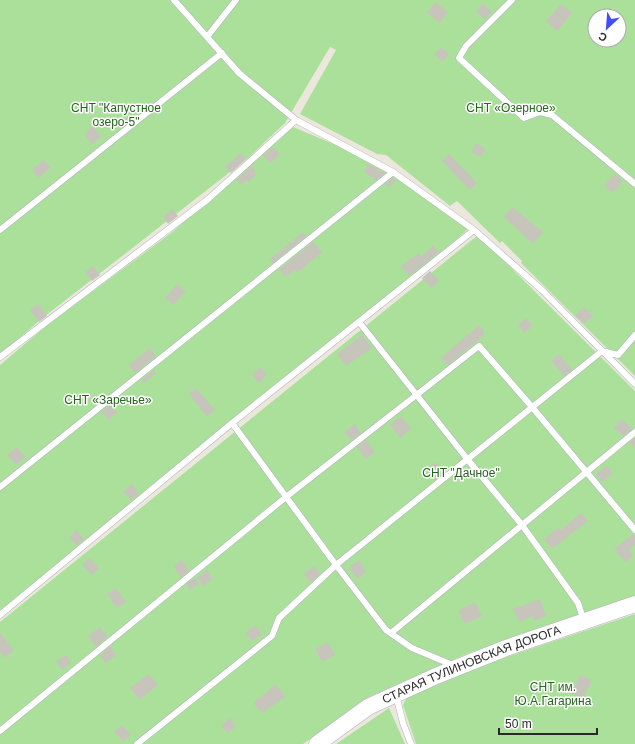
<svg xmlns="http://www.w3.org/2000/svg" width="635" height="744" viewBox="0 0 635 744" font-family="Helvetica,sans-serif">
<style>
.green{fill:#abe09b;fill-rule:evenodd}
.building{fill:#c7c4bc}
.lines{fill:none;stroke-linecap:round;stroke-linejoin:round}
.service-casing{stroke:#b0b1bd;stroke-width:7}
.tertiary-casing{stroke:#b0b1bd;stroke-width:17}
.service{stroke:#fff;stroke-width:6}
.tertiary{stroke:#fff;stroke-width:16}
.labels{text-anchor:middle;stroke-width:3;stroke-linejoin:round;paint-order:stroke}
.park-label{font-size:12px;fill:#24651d;stroke:#fff}
.street-label{font-size:12px;fill:#2a2a2a;stroke:#fff}
</style>
<rect width="100%" height="100%" fill="#ece7dd"/>
<!-- green -->
<path class="green" d="M0 0H635V376L521 263 522 261 502 241 500 243 457 201 450 206 386 155 377 154 300 114 336 50 330 47 285 123 248 158 40 320 0 355ZM595 16H619V40H595Z
M293 127 360 155 394 175 467 226V230L403 287 0 611V365L46 326 171 233Z
M478 235 635 391V596L469 653 369 697 313 740 312 738 303 744H0V622Z
M635 614V744H416L403 705 407 697 489 663Z
M389 708 405 744H336Z"/>
<!-- building -->
<path class="building" d="M435 2 448 12 440 23 427 13Z
M483 3 492 12 485 19 476 11Z
M561 4 572 13 557 31 546 21Z
M441 47 449 54 442 62 434 54Z
M93 126 101 137 92 144 84 134Z
M476 143 486 149 480 157 471 152Z
M273 147 280 154 270 163 263 156Z
M241 153 246 159 231 173 225 167Z
M449 154 477 183 470 190 442 161Z
M43 160 51 167 39 178 32 170Z
M368 164 385 173 376 180 364 172Z
M252 166 256 171 254 172 256 175 249 182 247 180 241 185 236 180Z
M614 174 623 181 613 193 604 186Z
M393 178 396 181 389 187 385 184Z
M512 207 543 232 533 244 504 217Z
M172 209 178 216 168 224 163 217Z
M303 232 306 236 273 263 270 259Z
M313 242 322 252 297 273 295 270 285 277 279 270Z
M433 245 439 252 409 276 401 266 419 253 421 257Z
M93 266 100 275 92 281 85 272Z
M430 271 439 281 431 288 422 278Z
M177 284 186 291 173 305 165 298Z
M38 304 47 316 39 322 30 310Z
M583 307 593 315 585 324 575 316Z
M526 318 533 326 524 333 518 325Z
M479 325 484 331V335L448 365 441 358Z
M362 335 372 348 346 366 337 354Z
M150 348 156 356 135 373 129 365Z
M559 354 572 370 564 376 551 361Z
M260 367 267 375 259 383 252 375Z
M154 370 156 373 144 383 141 380Z
M196 388 215 410 207 417 189 394Z
M110 405 117 412 109 420 101 412Z
M401 416 411 429 400 438 390 425Z
M622 419 632 429 623 436 614 428Z
M355 424 361 433 351 440 344 432Z
M635 438V448L629 443Z
M366 440 375 452 366 459 357 447Z
M17 447 25 457 16 465 7 455Z
M435 462 444 473 435 479 427 469Z
M607 466 613 474 602 482 596 474Z
M132 484 139 493 131 500 123 491Z
M581 513 588 521 552 549 544 539 559 527 561 530Z
M77 530 84 539 77 546 69 537Z
M633 534H635V545L629 550 633 556 625 562 614 549Z
M90 558 99 569 92 575 82 565Z
M182 560 189 570 181 577 173 566Z
M359 560 366 572 357 579 349 567Z
M314 566 320 574 310 582 304 574Z
M207 570 213 579 204 586 197 578Z
M195 578 199 584 190 590 186 584Z
M116 588 126 602 117 608 107 594Z
M540 599 546 616 534 621 532 616 519 622 513 609Z
M475 602 482 616 465 624 458 611Z
M255 625 262 634 252 641 245 633Z
M100 627 107 636 96 647 88 636Z
M0 633 14 650 5 658 0 652Z
M328 642 335 655 322 662 315 649Z
M111 646 116 656 105 663 100 655Z
M66 655 71 663 62 670 56 661Z
M149 674 158 685 139 700 130 688Z
M580 675 592 680 583 699 571 694Z
M276 684 285 697 262 713 253 703Z
M230 718 236 727 227 733 221 725Z
M122 725 131 735 123 741 114 732Z"/>
<g class="lines">
<defs>
<path id="service" d="M174 0 239 73 296 120 393 172 474 230 542 290 635 384
M512 0 466 46 459 58 524 118 540 112 552 115 635 184
M207 37 236 0
M0 230 222 53
M359 322 468 460 522 525 578 603 584 621
M0 357 207 200 296 120
M232 423 336 565 602 351 618 355 635 335
M0 487 393 172
M0 615 232 423 474 230
M391 633 635 432
M396 695 403 723 411 744
M0 731 286 497 479 346 532 407 635 530
M137 744 272 636 279 618 336 565 386 630 412 648 455 666"/>
<g id="tertiary">
<path id="s1" d="M317 744 368 707 436 676 506 648 635 604"/>
</g>
</defs>
<!-- service casing -->
<use href="#service" class="service-casing"/>
<!-- tertiary casing -->
<use href="#tertiary" class="tertiary-casing"/>
<!-- service -->
<use href="#service" class="service"/>
<!-- tertiary -->
<use href="#tertiary" class="tertiary"/>
</g>
<g class="labels">
<!-- park labels -->
<g class="park-label">
<text x="116" y="112">СНТ "Капустное<tspan x="116" dy="14">озеро-5"</tspan></text>
<text x="511" y="112">СНТ «Озерное»</text>
<text x="108" y="404">СНТ «Заречье»</text>
<text x="461" y="477">СНТ "Дачное"</text>
<text x="553" y="691">СНТ им.<tspan x="553" dy="14">Ю.А.Гагарина</tspan></text>
</g>
<!-- street labels -->
<g class="street-label">
<text dy="4" stroke="none"><textPath href="#s1" startOffset="175">СТАРАЯ ТУЛИНОВСКАЯ ДОРОГА</textPath></text>
</g>
</g>
<!-- north arrow -->
<g transform="translate(607 28) rotate(206)"><circle r="19" fill="#ffffff" stroke="#aaaaaa"/>
<path d="M0-3L7 15L0 10L-7 15Z" fill="#434ff3"/>
<text y="-6" font-size="11" font-weight="bold" text-anchor="middle" fill="#2a2a2a">С</text>
</g>
<!-- scale -->
<path d="M499 728v6h98v-6" fill="none" stroke="#2a2a2a" stroke-width="2"/>
<text x="505" y="728" font-size="12" fill="#2a2a2a" stroke="#ffffff" stroke-width="3" paint-order="stroke">50 m</text>
</svg>
